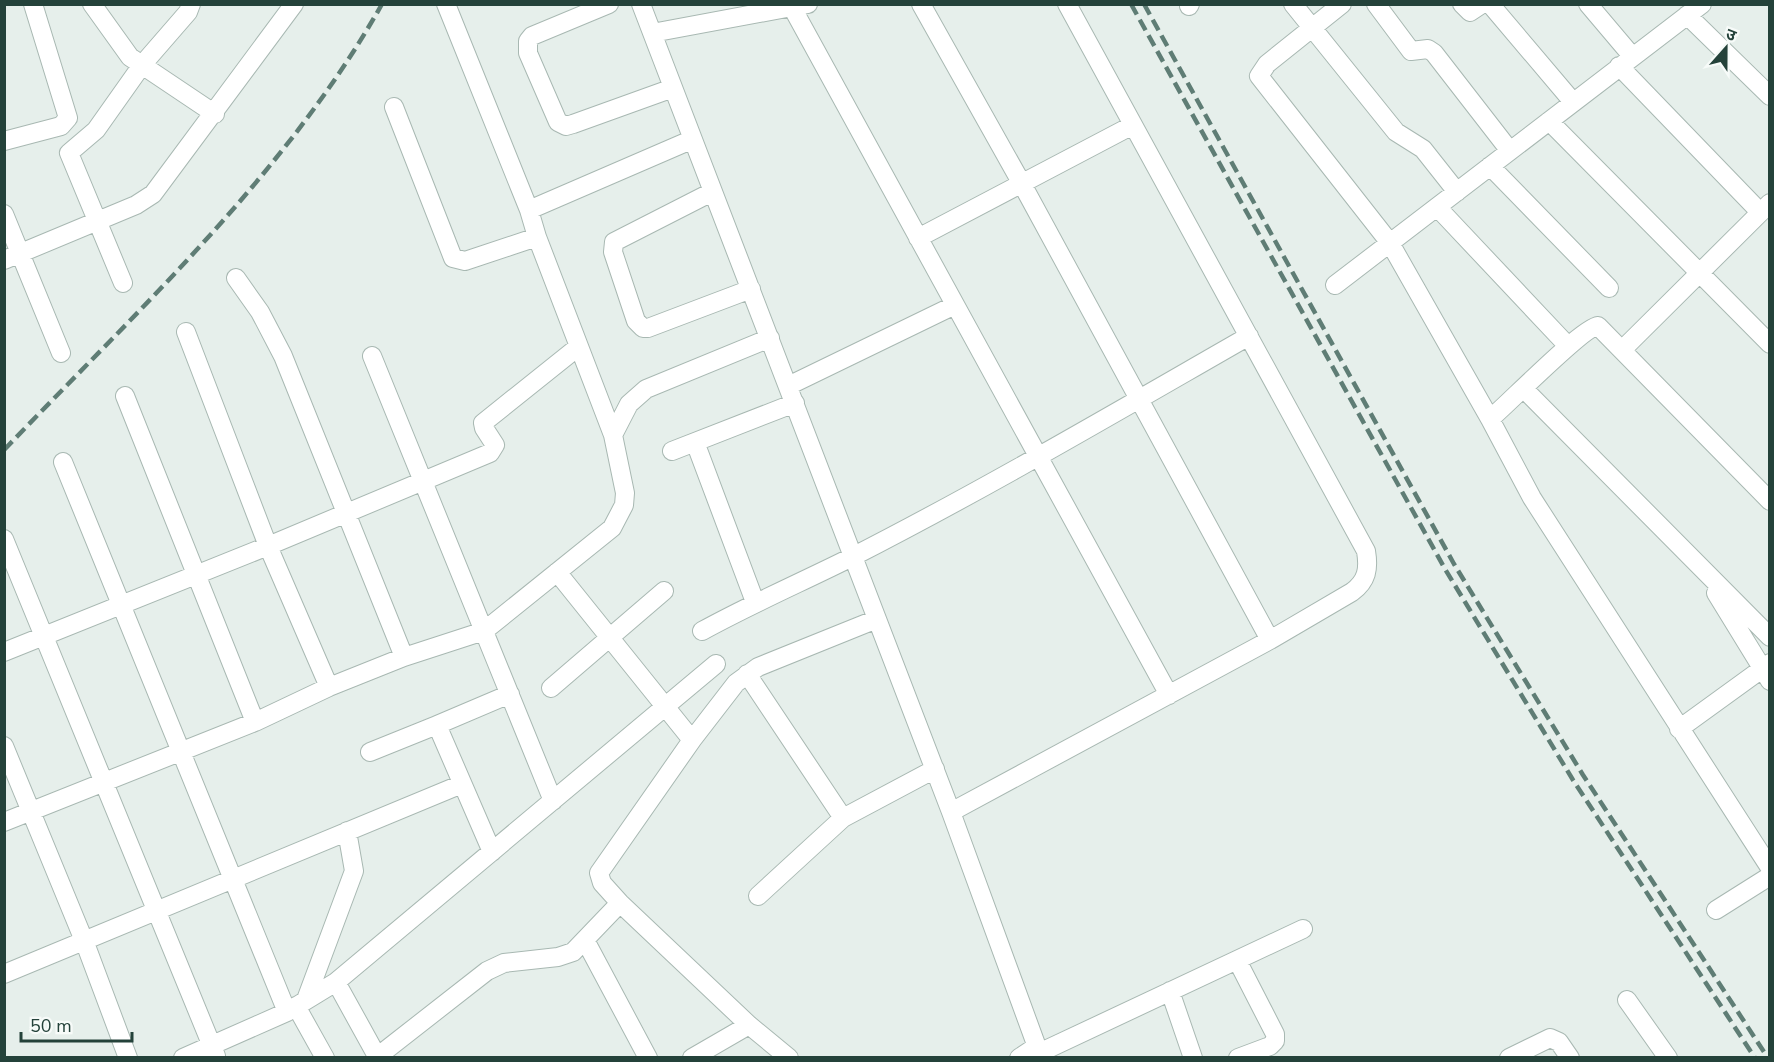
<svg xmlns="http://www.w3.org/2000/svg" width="1774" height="1062" viewBox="0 0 1774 1062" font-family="'Nunito Sans','Noto Sans Devanagari',sans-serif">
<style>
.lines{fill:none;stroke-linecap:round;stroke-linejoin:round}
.minor-casing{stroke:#a8b8b2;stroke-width:20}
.minor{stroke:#fff;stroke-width:18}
.rail{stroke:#5f7d75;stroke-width:4.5;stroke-dasharray:12 6;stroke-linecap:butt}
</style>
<rect width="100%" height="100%" fill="#e6efeb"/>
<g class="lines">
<defs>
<path id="minor" d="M92 4 130 57 215 114
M609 4 532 36 528 41V53L558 122 566 126 573 124 673 88
M641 4 951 812 1041 1058
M921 4 1022 184 1270 640
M1293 4 1396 132 1423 149 1457 192
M1342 4 1267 64 1259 76 1390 243 1490 419 1532 498 1770 868
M1376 4 1411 51 1428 49 1434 53 1510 151
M1462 4 1470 12 1482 4
M1490 4 1573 102
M1588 4 1632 56
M1189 6 1190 4
M793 9 1169 695
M1687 15 1770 96
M652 33 808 4
M1619 66 1760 212
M394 107 453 258 465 261 537 237
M1549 121 1770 344
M4 141 61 126 68 118 33 4
M1490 166 1609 288
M712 192 614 242 613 252 636 321 643 328H648L751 289
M1437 207 1568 346
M529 210 691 140
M4 214 61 353
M918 238 1133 125
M4 260 136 205 153 194 294 4
M236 278 260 312 283 356 404 657
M123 283 69 153 96 130 142 65 188 12 191 4
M1335 285 1702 4
M186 332 268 546 329 687
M1622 350 1770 203
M372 356 553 801
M788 386 955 305
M1524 389 1770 637
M125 396 255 722
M1490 419C1508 404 1583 327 1598 326L1770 501
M613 435 629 404 646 389 770 338
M695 442 755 602
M672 451 795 403
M63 462 287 1012
M4 539 216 1056
M557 572 692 740
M1716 593 1770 681
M702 631C751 604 802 582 852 557 987 488 1118 411 1249 336
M4 652 268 546 490 453 495 445 484 428 483 423 578 347
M747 674 843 818
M551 688 664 591
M1679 729 1770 663
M4 746 85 943 128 1058
M370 752 437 725
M951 812 1270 640 1352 592C1367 581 1369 569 1366 551L1067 4
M4 822 255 722 329 687 404 657 484 631 612 528 624 505 625 493 613 435 537 237 529 210 446 4
M492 852 437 725 510 694
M758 896 843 818 935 769
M1716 910 1770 876
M585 940 648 1058
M1237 960 1275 1034V1041L1270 1046 1238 1058
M4 974 462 784
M336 982 378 1058
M1170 991 1193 1058
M307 997 354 871 347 831
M1627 1000 1668 1058
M296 1006 325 1058
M1039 1053 1303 929
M377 1057 487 971 504 963 558 957 573 952 620 903
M183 1058 287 1012 336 982 716 664
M692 1058 749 1025
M789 1058 749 1025 620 903 602 883 599 873 692 740 736 683 758 667 877 619
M1019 1058 1037 1046
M1509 1058 1550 1038 1559 1042 1570 1058"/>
</defs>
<!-- minor casing -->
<use href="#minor" class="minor-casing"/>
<!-- minor -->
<use href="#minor" class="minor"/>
<!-- rail -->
<path class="rail" d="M1131 4 1445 569 1573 780 1755 1058
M1144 4 1454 564 1583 775 1768 1058
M4 450C137 311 287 173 382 4"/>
</g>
<!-- border -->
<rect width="1774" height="1062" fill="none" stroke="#24423a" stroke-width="12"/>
<!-- north arrow -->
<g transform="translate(1726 48) rotate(21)" stroke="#f7fbf9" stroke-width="4.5" paint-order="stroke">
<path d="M0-4.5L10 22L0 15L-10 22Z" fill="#24423a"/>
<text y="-9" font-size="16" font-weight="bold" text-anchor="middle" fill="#24423a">उ</text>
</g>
<!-- scale -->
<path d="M21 1032v9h111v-9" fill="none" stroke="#24423a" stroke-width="3"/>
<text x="30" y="1032" font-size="18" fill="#24423a" stroke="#f7fbf9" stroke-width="4.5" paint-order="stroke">50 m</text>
</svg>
